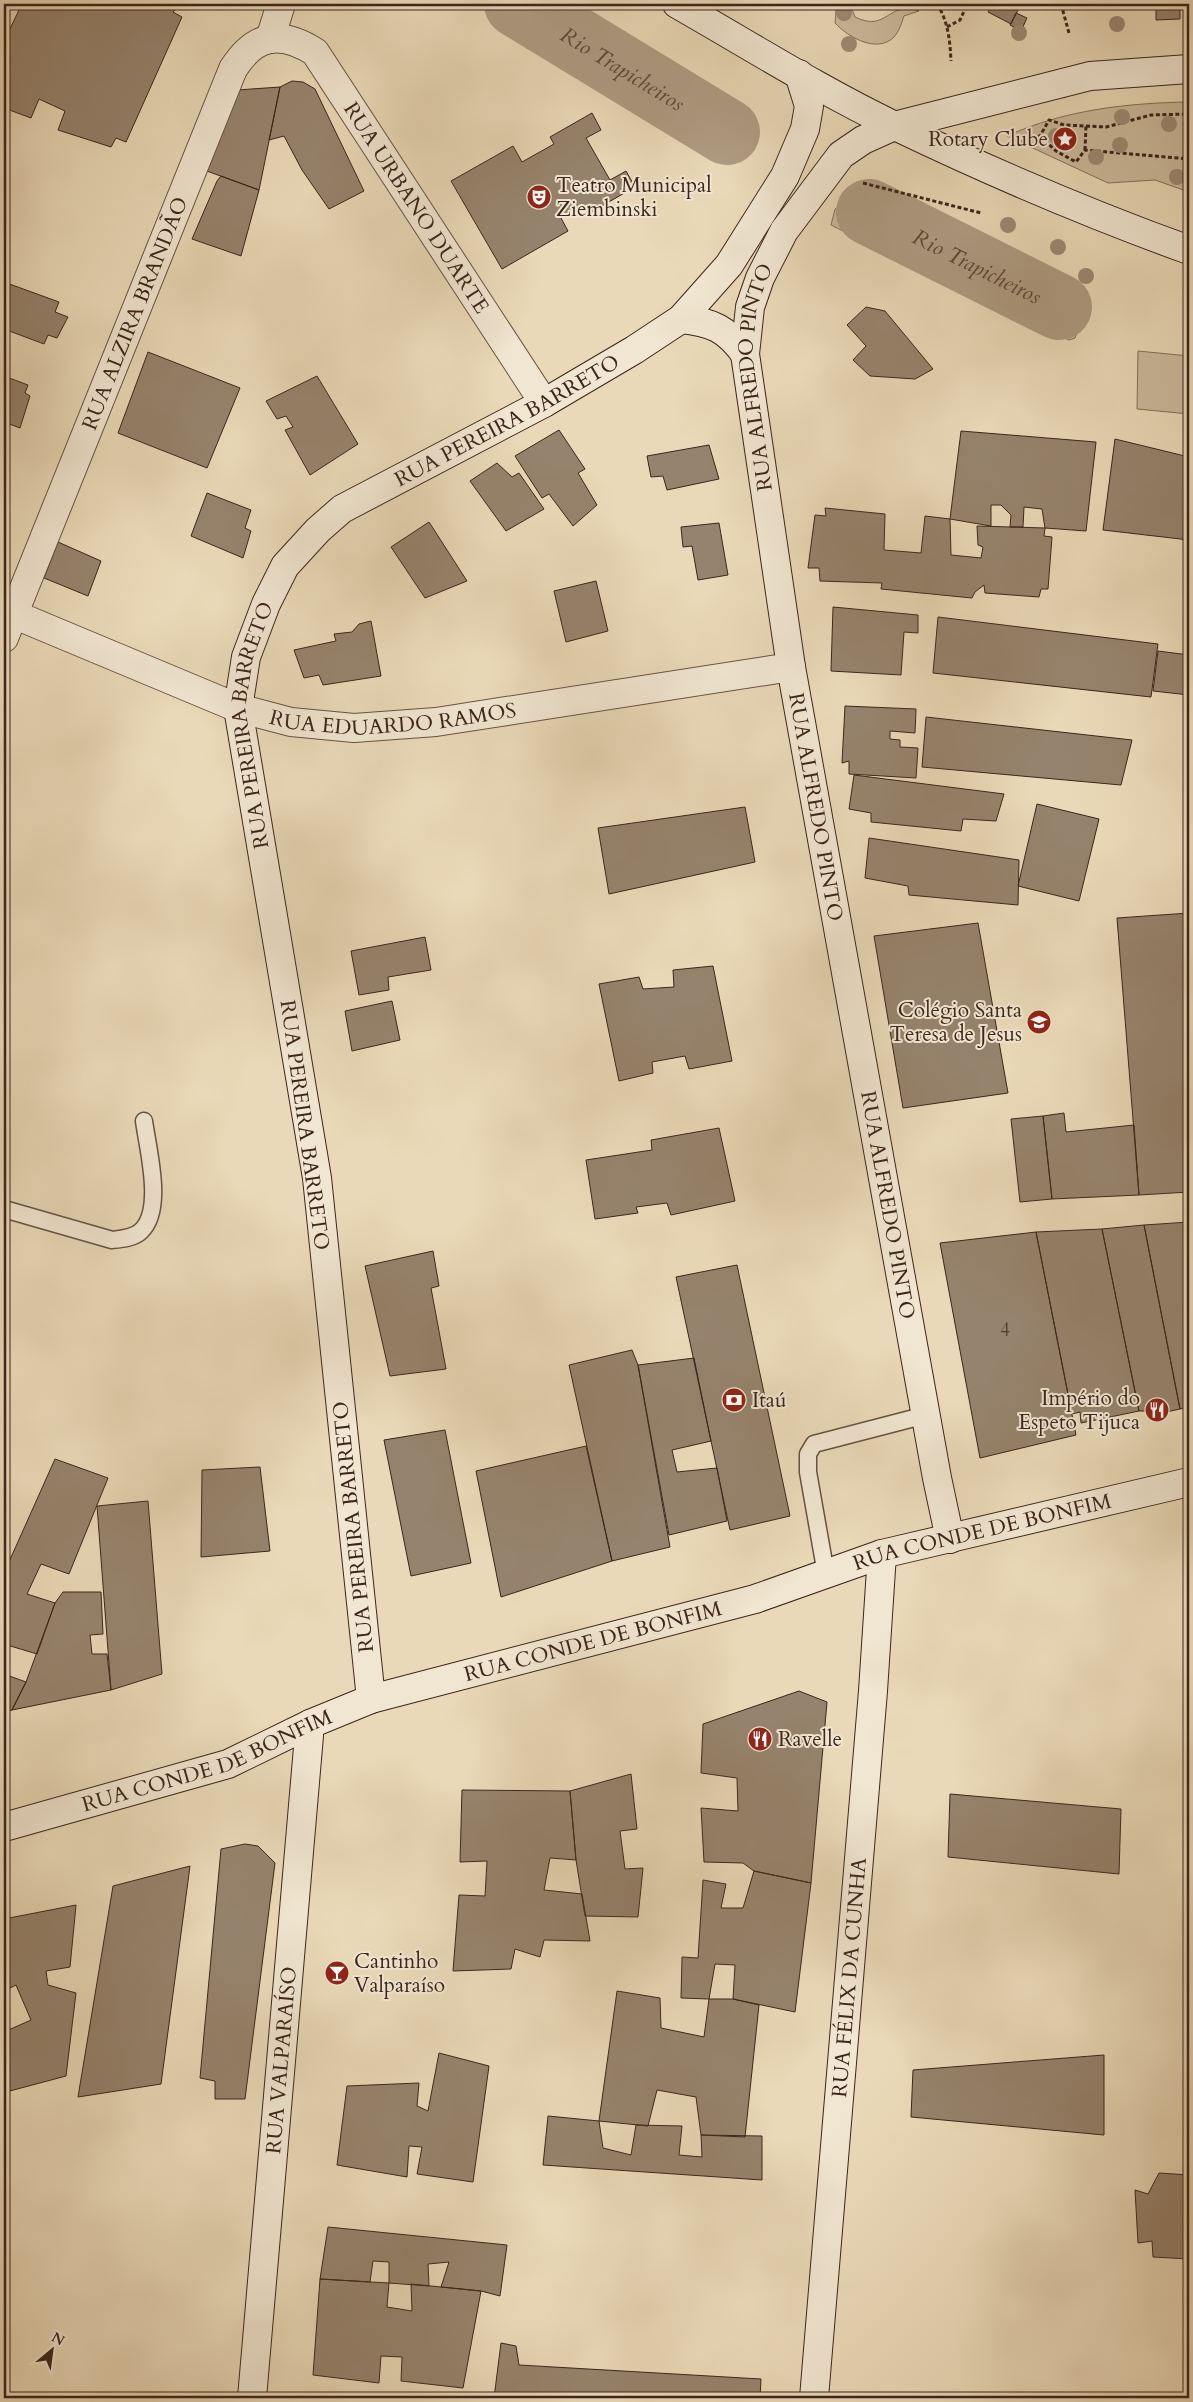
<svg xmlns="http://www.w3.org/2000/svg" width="1193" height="2402" viewBox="0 0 1193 2402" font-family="Cardo,serif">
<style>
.green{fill:#ccba9d;stroke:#84705c}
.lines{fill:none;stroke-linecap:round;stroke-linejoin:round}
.river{stroke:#af9c83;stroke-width:66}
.building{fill:#96836d;stroke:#3c251c}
.lane-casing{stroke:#685243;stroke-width:19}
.street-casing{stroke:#685243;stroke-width:30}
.secondary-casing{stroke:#3c251c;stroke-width:30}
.path{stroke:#3c251c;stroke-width:3;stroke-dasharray:4 2.5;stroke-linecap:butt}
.lane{stroke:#f1e6d1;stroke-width:16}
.street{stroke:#f1e6d1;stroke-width:28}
.secondary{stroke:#f1e6d1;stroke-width:28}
.tree{fill:#9e8a74}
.labels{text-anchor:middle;stroke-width:4;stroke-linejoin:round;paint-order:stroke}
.number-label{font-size:19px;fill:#523c30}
.poi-label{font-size:21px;fill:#3c251c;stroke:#f1e6d1;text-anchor:start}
.street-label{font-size:21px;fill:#3c251c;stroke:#f1e6d1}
.water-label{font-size:22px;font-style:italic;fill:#5e493b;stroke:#f1e6d1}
</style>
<rect width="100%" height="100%" fill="#ead9b8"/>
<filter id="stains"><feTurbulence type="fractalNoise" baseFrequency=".004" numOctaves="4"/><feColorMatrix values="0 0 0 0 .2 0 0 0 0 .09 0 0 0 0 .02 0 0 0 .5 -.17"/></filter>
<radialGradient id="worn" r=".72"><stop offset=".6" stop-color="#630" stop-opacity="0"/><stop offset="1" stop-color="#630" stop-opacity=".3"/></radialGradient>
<!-- green -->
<path class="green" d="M843 4 851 6 855 17C888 33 887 0 919 11L904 16C902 22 899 32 894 37 877 54 848 37 835 23L836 10Z
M1189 102V192L1155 180 1108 183 1007 136C1064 110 1127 103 1189 102Z
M859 196 889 205 1087 295 1090 301 1075 338 1069 340 977 299 831 225 835 209Z
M1138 351 1189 356V414L1137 409Z"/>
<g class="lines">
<!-- river -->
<g class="river">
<path id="s1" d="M517 4 727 132"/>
<path id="s2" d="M869 212 1059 307"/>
</g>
</g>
<!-- building -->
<path class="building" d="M22 4H180L173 12 182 17 126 142 116 138 111 147 58 130 65 111 39 99 31 118 4 108V41Z
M993 4H1021L1011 24 988 12Z
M1156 8H1180V19L1156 20Z
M1016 13 1027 18 1021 31 1010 25Z
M292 81 303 82 315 89 364 191 329 209 302 170 284 136 269 140 280 87Z
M280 87 259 190 204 170 237 90Z
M592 113 601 130 586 138 610 180 626 171 635 187 586 215 581 207 561 218 568 231 502 269 451 181 513 146 522 162 554 144 550 137Z
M221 176 259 190 241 256 192 239 217 181Z
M4 282 59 302 55 312 68 317 57 338 48 335 44 344 4 329Z
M866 307 885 311 933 369 915 379 870 376 853 360 866 346 847 325Z
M148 352 240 388 207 468 118 433Z
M4 376 28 385 25 393 30 396 20 428 4 422Z
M317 376 358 444 310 475 285 430 293 427 286 416 277 419 266 401Z
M559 430 585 469 578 473 597 505 573 526 549 494 542 498 515 456Z
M961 431 1096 442 1086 531 1045 528 1042 509 1024 507 1023 527H1010L1011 515 1001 505H991V526L950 519Z
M1115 439 1189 457V540L1103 530Z
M709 445 719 479 667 490 663 476 651 477 647 456Z
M497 463 512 477 519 473 544 509 506 531 470 481Z
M207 493 251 510 245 528 251 531 243 558 191 536Z
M825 508 885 514 884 550 921 553 925 516 950 519 951 555 981 558 983 547 978 545 977 526 1045 528 1044 536 1052 537 1048 589H1041L1039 597 985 593 984 585 975 592 972 598 881 589 882 583 820 581 819 568H808L815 515 826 516Z
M429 522 467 581 425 598 391 547Z
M719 523 728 575 698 580 692 546 683 547 681 527Z
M58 542 101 561 88 596 44 578Z
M596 581 608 631 566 642 554 591Z
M833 607 918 615V633L904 632 901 675 831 671Z
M938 617 1158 644 1151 697 933 673Z
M371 621 381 676 323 685 319 675 304 678 294 650 336 641 334 634 352 632 359 624Z
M1158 651 1189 655V695L1153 691Z
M845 706 916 709 915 733 890 731V739L900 740V747L918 748 916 778 849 774V761L842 763Z
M926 717 1132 740 1121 785 922 767Z
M854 775 1004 794 996 821 963 819 961 831 871 822V813L849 809Z
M1037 804 1099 819 1079 901 1018 886Z
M745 807 755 862 609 894 598 828Z
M869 838 1019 860 1018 905 909 895 908 886 865 878Z
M1189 913V997H1186L1189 1035V1192L1139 1195 1117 918Z
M978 923 1008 1093 903 1108 874 936Z
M425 937 431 970 388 977 389 990 359 995 351 951Z
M713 966 732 1061 689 1069 685 1056 652 1062 653 1073 619 1081 599 984 639 977 643 989 674 987 673 970Z
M392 1001 400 1040 352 1051 345 1011Z
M1064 1113 1066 1132 1134 1125 1139 1195 1052 1199 1043 1116Z
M1043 1116 1052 1199 1020 1202 1011 1119Z
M719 1128 735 1201 671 1215 667 1203 636 1207 638 1213 595 1219 586 1160 652 1150 651 1140Z
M1189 1222V1407L1180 1409 1144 1225Z
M1144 1225 1180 1409 1148 1416 1147 1411H1139L1102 1229Z
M1102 1229 1139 1411 1081 1423 1080 1412 1072 1414 1036 1232Z
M1036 1232 1076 1435 980 1458 940 1243Z
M433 1251 439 1286 431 1288 446 1369 390 1376 365 1266Z
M737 1265 790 1516 730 1530 676 1277Z
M632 1350 638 1365 670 1547 612 1561 569 1365Z
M694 1358 711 1441 672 1450 677 1472 717 1468 727 1521 669 1535 638 1365Z
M445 1430 471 1563 411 1576 384 1440Z
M586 1446 612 1561 501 1597 476 1471Z
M55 1459 108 1478 69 1574 41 1564 27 1594 55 1603 37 1654 7 1645 4 1655V1573Z
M260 1467 270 1551 201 1557 202 1470Z
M148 1501 162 1674 111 1690 97 1506Z
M63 1592H101L103 1634 90 1635 92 1654H107L111 1690 12 1710 26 1682 55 1603Z
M4 1674 26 1682 12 1710 4 1713Z
M799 1691 827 1702 811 1883 754 1871 743 1863 704 1862 701 1808 738 1811 737 1778 701 1773 703 1724Z
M631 1774 637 1829 620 1831 625 1869 643 1868 638 1917 585 1916 576 1860 570 1791Z
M462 1790 570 1791 576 1860 550 1858 544 1890 582 1894 590 1941 544 1940 540 1957 515 1949 511 1969 453 1971 459 1895 485 1896 487 1861 460 1862Z
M950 1794 1121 1809 1119 1874 948 1857Z
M245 1844 258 1846 275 1863 245 2099H215V2081L200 2078 221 1849Z
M190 1866 161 2084 78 2097 113 1886Z
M754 1871 811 1883 795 2012 733 1999 735 1965 715 1964 709 1999 681 1998 682 1957 698 1958 703 1880 726 1884 721 1908H743Z
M76 1905 70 1967 46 1971 48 1985 76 1993 66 2076 6 2092 4 2080V2032L31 2020 16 1985 4 1991V1919Z
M617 1991 660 1998 661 2028 704 2037 709 1999H733L759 2005 745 2137 701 2135 696 2097 657 2090 648 2126 599 2121Z
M439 2053 489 2066 473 2182 417 2174 422 2147 409 2146 407 2177 337 2165 347 2086 419 2083 417 2106 428 2111Z
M1104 2055V2135L911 2117 913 2070Z
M548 2116 599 2121 603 2148 631 2155 636 2125 682 2126 679 2155 702 2157 701 2135 762 2136V2180L543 2165Z
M1159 2173 1189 2175V2259L1153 2257 1152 2241 1138 2243 1135 2190 1148 2194Z
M328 2227 507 2245 500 2296 481 2291 441 2287 449 2262 428 2264 429 2286 389 2283V2262L373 2261 370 2282 320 2279Z
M320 2279 389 2283 387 2307 412 2311 411 2284 481 2291 463 2388 401 2381 402 2357 381 2356 379 2383 313 2375Z
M501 2343 516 2346 519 2365 761 2379 760 2398H494Z"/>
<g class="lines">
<defs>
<path id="lane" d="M4 1209 112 1240C122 1239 134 1238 141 1231 164 1210 148 1150 144 1121
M826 1574 808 1472V1454L814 1444 926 1415"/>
<g id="street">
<path d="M270 39 281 4"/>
<path id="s3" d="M13 614 238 708 291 722 354 728 436 722 791 667"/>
<path id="s4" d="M4 638 233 69C255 34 281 30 315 52L544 403"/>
</g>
<g id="secondary">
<path d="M677 4C749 45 820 90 895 126 991 172 1089 214 1189 250"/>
<path d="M681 319C712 322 727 329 745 354"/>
<path id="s5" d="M950 1539 937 1478 791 667 745 354 750 307 760 278 784 231 841 155 863 140 894 126 1090 76 1189 69"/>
<path id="s6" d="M371 1699 317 1178 238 708 246 657 266 604 285 566 318 530 342 509 544 403 634 350 681 319 729 265 785 176 805 129 809 106 799 74"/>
<path id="s7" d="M4 1827 228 1764 310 1724 371 1699 755 1599 882 1554 1189 1482"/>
<path id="s8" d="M252 2398 310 1724"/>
<path id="s9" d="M814 2398 873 1691 882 1554"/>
</g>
</defs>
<!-- lane casing -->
<use href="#lane" class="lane-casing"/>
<!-- street casing -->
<use href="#street" class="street-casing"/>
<!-- secondary casing -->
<use href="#secondary" class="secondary-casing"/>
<!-- path -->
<path class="path" d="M937 4C948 21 950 40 951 61
M1061 4 1069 33
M791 6 794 4
M947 27 960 20 967 5
M1040 136 1056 151 1076 162 1085 150 1189 159
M1019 142 1040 136 1049 120 1064 125 1106 127 1151 115 1189 114
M1085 150 1086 126
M863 183 981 213"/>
<!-- lane -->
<use href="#lane" class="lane"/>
<!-- street -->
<use href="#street" class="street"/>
<!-- secondary -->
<use href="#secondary" class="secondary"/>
</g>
<!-- trees -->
<g class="tree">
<circle cx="844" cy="13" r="8"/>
<circle cx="1117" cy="24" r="8"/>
<circle cx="1019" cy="33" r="8"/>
<circle cx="849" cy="44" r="8"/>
<circle cx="1122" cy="117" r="8"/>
<circle cx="1169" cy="124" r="8"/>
<circle cx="1056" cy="136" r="8"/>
<circle cx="1120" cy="145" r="8"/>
<circle cx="1096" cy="157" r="8"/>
<circle cx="1177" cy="177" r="8"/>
<circle cx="1008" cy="225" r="8"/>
<circle cx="1058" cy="247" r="8"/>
<circle cx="1086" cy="276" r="8"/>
</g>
<!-- icons -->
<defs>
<symbol id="sight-disc" viewBox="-11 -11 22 22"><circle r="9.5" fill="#8f2418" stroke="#f1e6d1"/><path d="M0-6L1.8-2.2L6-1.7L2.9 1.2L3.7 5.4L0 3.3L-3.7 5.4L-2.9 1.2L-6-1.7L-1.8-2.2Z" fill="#fff"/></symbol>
<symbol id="theatre-disc" viewBox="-11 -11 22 22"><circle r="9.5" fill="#8f2418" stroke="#f1e6d1"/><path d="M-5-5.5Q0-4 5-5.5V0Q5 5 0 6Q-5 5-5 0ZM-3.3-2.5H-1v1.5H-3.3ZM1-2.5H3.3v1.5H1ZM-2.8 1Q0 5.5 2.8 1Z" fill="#fff"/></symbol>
<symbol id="school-disc" viewBox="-11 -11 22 22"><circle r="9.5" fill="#8f2418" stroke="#f1e6d1"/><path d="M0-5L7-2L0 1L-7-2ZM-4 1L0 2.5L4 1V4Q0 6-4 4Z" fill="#fff"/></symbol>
<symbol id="bank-disc" viewBox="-11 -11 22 22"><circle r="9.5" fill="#8f2418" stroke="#f1e6d1"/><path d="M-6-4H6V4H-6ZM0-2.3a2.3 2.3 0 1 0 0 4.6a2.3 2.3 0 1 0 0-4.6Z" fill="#fff"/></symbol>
<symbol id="restaurant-disc" viewBox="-11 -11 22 22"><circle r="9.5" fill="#8f2418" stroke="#f1e6d1"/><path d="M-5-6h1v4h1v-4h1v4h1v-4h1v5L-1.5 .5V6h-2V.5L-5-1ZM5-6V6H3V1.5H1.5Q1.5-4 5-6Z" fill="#fff"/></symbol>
<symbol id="bar-disc" viewBox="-11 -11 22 22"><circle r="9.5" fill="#8f2418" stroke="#f1e6d1"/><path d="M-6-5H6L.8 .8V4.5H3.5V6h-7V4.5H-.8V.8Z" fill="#fff"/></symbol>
</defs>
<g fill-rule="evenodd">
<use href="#sight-disc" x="1051" y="125" width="28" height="28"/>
<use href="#theatre-disc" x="525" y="183" width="28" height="28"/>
<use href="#school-disc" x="1025" y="1008" width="28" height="28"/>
<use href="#bank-disc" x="720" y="1386" width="28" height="28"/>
<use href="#restaurant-disc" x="1143" y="1396" width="28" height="28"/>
<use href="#restaurant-disc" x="746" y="1725" width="28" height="28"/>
<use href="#bar-disc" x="323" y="1959" width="28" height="28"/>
</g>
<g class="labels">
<!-- number labels -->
<g class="number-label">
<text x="1005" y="1336">4</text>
</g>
<!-- poi labels -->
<g class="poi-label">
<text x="1048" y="146" text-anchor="end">Rotary Clube</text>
<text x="556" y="192">Teatro Municipal<tspan x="556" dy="24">Ziembinski</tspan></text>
<text x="1022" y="1017" text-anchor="end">Colégio Santa<tspan x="1022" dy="24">Teresa de Jesus</tspan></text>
<text x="1140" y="1405" text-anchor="end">Império do<tspan x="1140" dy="24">Espeto Tijuca</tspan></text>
<text x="752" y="1407">Itaú</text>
<text x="778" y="1746">Ravelle</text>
<text x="354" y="1968">Cantinho<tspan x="354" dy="24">Valparaíso</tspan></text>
</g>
<!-- street labels -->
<g class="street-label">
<text dy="7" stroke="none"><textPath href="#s4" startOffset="896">RUA URBANO DUARTE</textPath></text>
<text dy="7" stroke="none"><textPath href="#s4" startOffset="350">RUA ALZIRA BRANDÃO</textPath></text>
<text dy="7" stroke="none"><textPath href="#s5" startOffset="1180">RUA ALFREDO PINTO</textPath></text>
<text dy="7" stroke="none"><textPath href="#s6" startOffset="1419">RUA PEREIRA BARRETO</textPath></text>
<text dy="7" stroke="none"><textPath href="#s3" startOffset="401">RUA EDUARDO RAMOS</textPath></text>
<text dy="7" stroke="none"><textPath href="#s6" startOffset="984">RUA PEREIRA BARRETO</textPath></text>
<text transform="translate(816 807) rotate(80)" y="7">RUA ALFREDO PINTO</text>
<text transform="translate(305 1125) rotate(82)" y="7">RUA PEREIRA BARRETO</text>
<text transform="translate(888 1205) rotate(80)" y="7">RUA ALFREDO PINTO</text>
<text transform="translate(353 1527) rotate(-96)" y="7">RUA PEREIRA BARRETO</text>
<text dy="7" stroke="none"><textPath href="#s7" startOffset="1024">RUA CONDE DE BONFIM</textPath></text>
<text dy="7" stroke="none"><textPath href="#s7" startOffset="619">RUA CONDE DE BONFIM</textPath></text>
<text dy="7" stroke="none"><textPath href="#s7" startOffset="214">RUA CONDE DE BONFIM</textPath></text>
<text dy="7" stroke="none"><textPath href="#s9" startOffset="422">RUA FÉLIX DA CUNHA</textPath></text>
<text dy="7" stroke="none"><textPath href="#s8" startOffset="339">RUA VALPARAÍSO</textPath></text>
</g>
<!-- water labels -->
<g class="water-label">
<text dy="8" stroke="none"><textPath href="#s1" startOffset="124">Rio Trapicheiros</textPath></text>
<text dy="8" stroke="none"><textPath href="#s2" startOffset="121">Rio Trapicheiros</textPath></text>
</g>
</g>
<!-- margin -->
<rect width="1193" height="2402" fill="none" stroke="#ead9b8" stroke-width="20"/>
<rect x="5" y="5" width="1183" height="2392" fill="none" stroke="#3c251c" stroke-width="2.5"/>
<rect x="10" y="10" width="1173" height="2382" fill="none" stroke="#3c251c"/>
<!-- north arrow -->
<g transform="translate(52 2350) rotate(29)" stroke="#f1e6d1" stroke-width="4" paint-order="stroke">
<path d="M0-4L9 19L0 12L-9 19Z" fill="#3c251c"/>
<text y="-8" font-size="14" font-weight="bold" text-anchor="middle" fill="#3c251c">N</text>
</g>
<rect width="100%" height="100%" filter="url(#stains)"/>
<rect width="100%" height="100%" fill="url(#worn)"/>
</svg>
